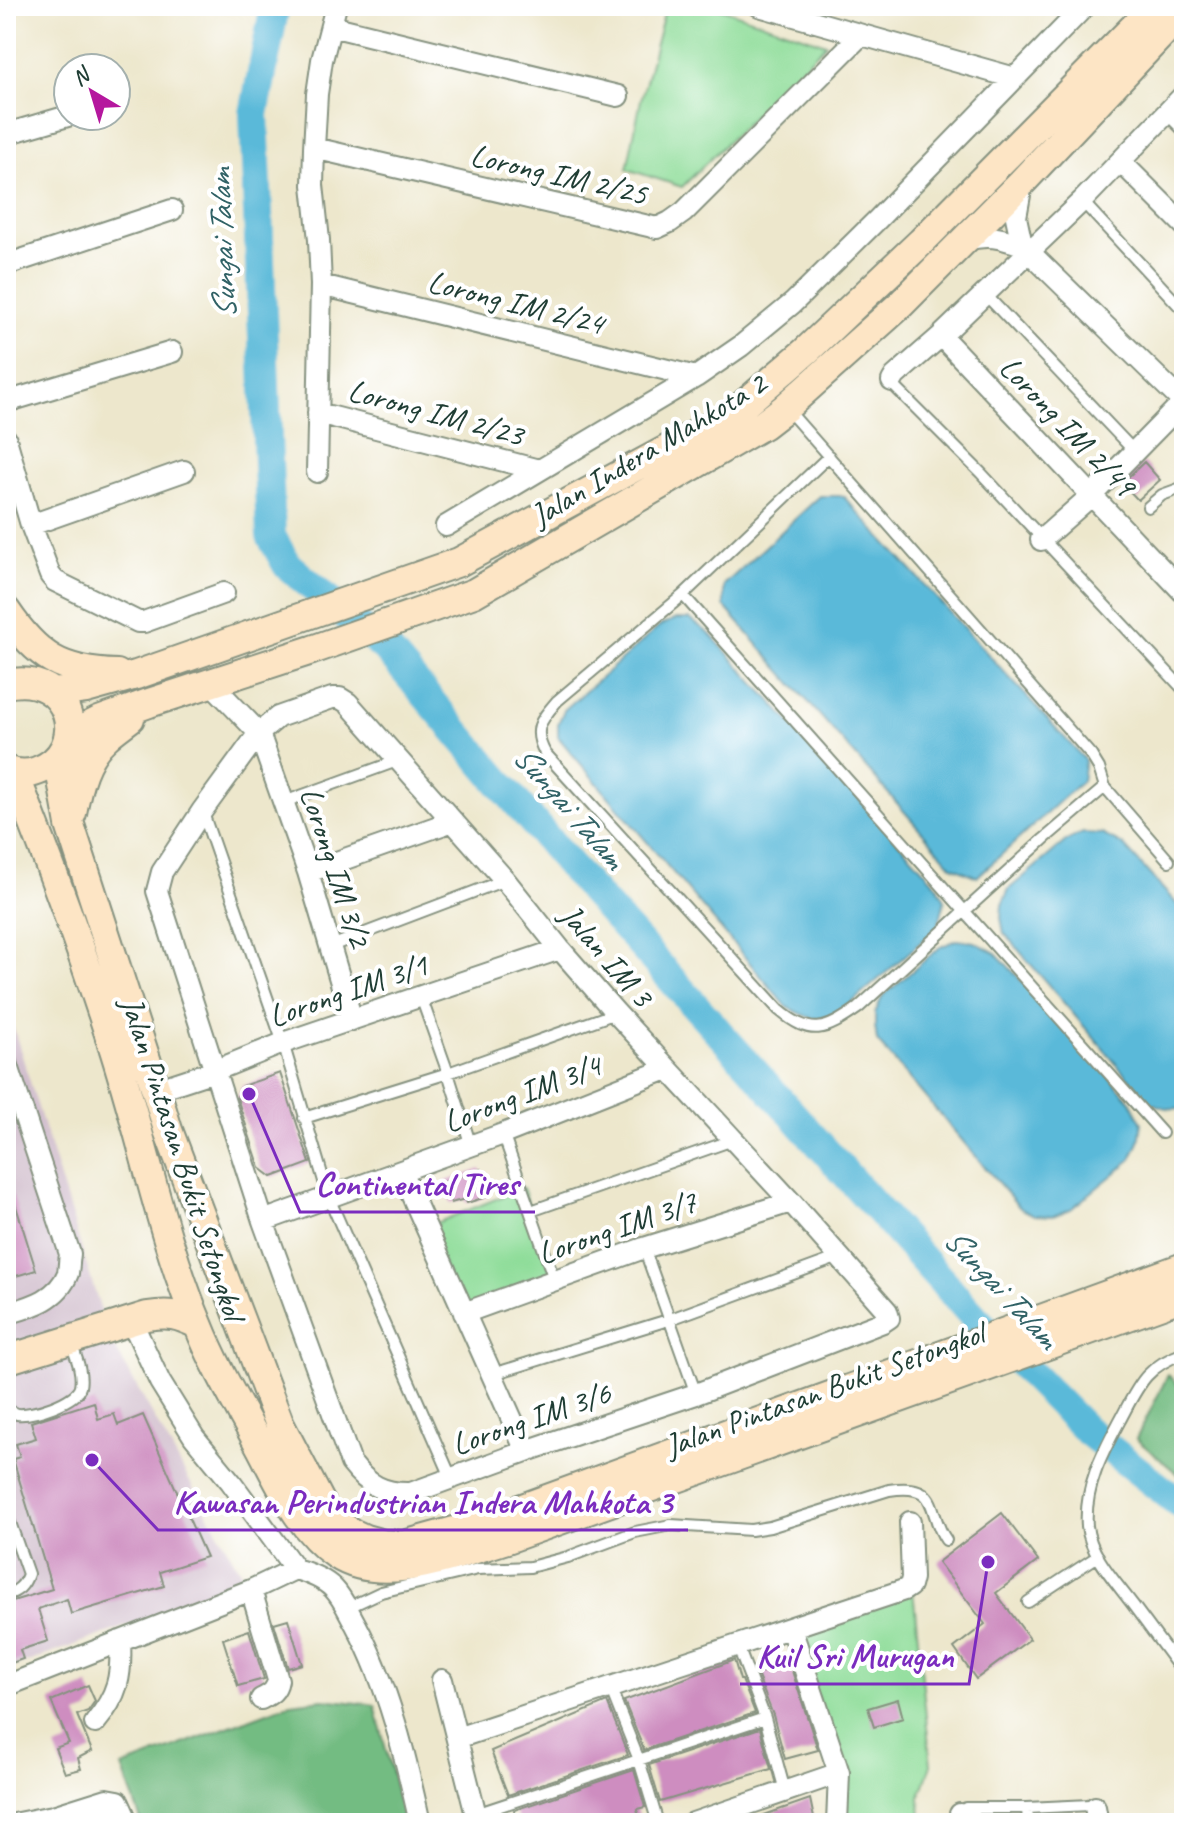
<svg xmlns="http://www.w3.org/2000/svg" width="1190" height="1829" viewBox="0 0 1190 1829" font-family="Caveat,sans-serif">
<style>
.industrial{fill:#d0bdcc}
.green{fill:#8fdd9a;stroke:#578d67;stroke-width:2}
.forest{fill:#73bc82;stroke:#497c5b;stroke-width:2}
.water{fill:#5ab9d9;stroke:#3c7b86;stroke-width:2}
.lines{fill:none;stroke-linecap:round;stroke-linejoin:round}
.river{stroke:#5ab9d9;stroke-width:30}
.building{fill:#ce8dc0}
.lane-casing{stroke:#869280;stroke-width:14}
.street-casing{stroke:#869280;stroke-width:24}
.secondary-casing{stroke:#869280;stroke-width:32}
.lane{stroke:#fff;stroke-width:10}
.street{stroke:#fff;stroke-width:20}
.secondary{stroke:#fde5c5;stroke-width:28}
.labels{text-anchor:middle;stroke-width:8;stroke-linejoin:round;paint-order:stroke}
.street-label{font-size:32px;fill:#1f3d34;stroke:#fff}
.water-label{font-size:34px;font-style:italic;fill:#316266;stroke:#fff}
.leader{fill:none;stroke:#7b2cbf;stroke-width:3}
.callout-dot{fill:#7b2cbf;stroke:#fff;stroke-width:3}
.callout-label{font-size:34px;text-anchor:middle;font-weight:bold;fill:#7b2cbf;stroke:#fff;stroke-width:8;stroke-linejoin:round;paint-order:stroke}
</style>
<rect width="100%" height="100%" fill="#fff"/>
<filter id="ink" filterUnits="userSpaceOnUse"><feTurbulence type="fractalNoise" baseFrequency=".0125" numOctaves="2"/><feDisplacementMap in="SourceGraphic" scale="16" xChannelSelector="R" yChannelSelector="G"/><feConvolveMatrix kernelMatrix="1 2 1 2 8 2 1 2 1" color-interpolation-filters="sRGB"/></filter>
<filter id="wash" filterUnits="userSpaceOnUse"><feTurbulence type="fractalNoise" baseFrequency=".006" numOctaves="4" result="noise"/><feDisplacementMap in="SourceGraphic" scale="32" xChannelSelector="R" yChannelSelector="G"/><feGaussianBlur stdDeviation="1.8" result="paint"/><feColorMatrix in="noise" values="0 0 0 0 0 0 0 0 0 0 0 0 0 0 0 0 0 1.4 0 .05"/><feComposite in="paint" operator="in"/></filter>
<g filter="url(#wash)">
<rect width="100%" height="100%" fill="#ede7cc"/>
<!-- industrial -->
<path class="industrial" d="M6 1004 109 1337 246 1582 6 1670Z"/>
<!-- green -->
<path class="green" d="M666 6H713L826 44 682 187 627 169 641 100Z
M523 1188 554 1279 464 1313 426 1227Z
M913 1590 931 1765 920 1797 921 1823H839L841 1772 795 1629Z"/>
<!-- forest -->
<path class="forest" d="M1168 1375 1184 1390V1479L1136 1439Z
M323 1699 375 1705 404 1823H142L122 1767 291 1703Z"/>
<!-- water -->
<path class="water" d="M820 496H843L1085 760 1082 781 977 877 952 866 724 606V585Z
M676 619H690L710 634 937 885 945 900 938 927 840 1013C814 1023 811 1019 787 1007L558 737V724L564 710 661 625Z
M1083 833 1102 834 1123 845 1184 912V1107C1170 1111 1159 1107 1147 1100L1004 933 1001 918 1002 905 1009 889 1067 840Z
M956 940 975 942 996 953 1131 1101 1142 1123 1139 1142 1131 1160 1071 1209 1053 1216 1034 1215 1020 1208 877 1041 875 1026V1013L882 997 940 947Z"/>
<g class="lines">
<!-- river -->
<path class="river" d="M275 6 254 114 271 536 287 565 389 652 577 874 975 1318 1086 1430 1184 1507"/>
</g>
<g id="blocks">
<!-- building -->
<path class="building" d="M1144 462 1160 480 1138 500 1122 483Z
M280 1073 310 1163 272 1177 260 1168 237 1098 242 1086Z
M481 1169 489 1196 467 1203 465 1199 451 1203 444 1182Z
M6 1184H9L36 1270 6 1279Z
M94 1402 98 1419 114 1414 118 1425 143 1415 206 1557 160 1572 164 1586 71 1614 67 1599 38 1609 48 1641 20 1650 23 1659 6 1665V1603L52 1589 13 1459 20 1457 16 1444 36 1438 31 1422Z
M1002 1513 1038 1561 996 1593 1030 1639 976 1679 954 1648 985 1624 938 1562Z
M288 1619 302 1664 288 1668 274 1623Z
M249 1630 264 1679 238 1686 223 1639Z
M734 1660 740 1680H742L755 1713 644 1750 624 1701Z
M789 1662 818 1750 785 1759 773 1715 757 1674Z
M88 1685 95 1701 88 1711 77 1715 92 1751 78 1758 81 1769 65 1773 55 1748 69 1743 51 1701Z
M898 1699 903 1718 874 1727 868 1708Z
M607 1702 628 1755 508 1795 491 1751Z
M760 1728 771 1769 660 1802 649 1765Z
M634 1770 645 1807 637 1809 641 1823H519L514 1810Z
M810 1799 815 1823H747V1821Z"/>
</g>
</g>
<g filter="url(#ink)">
<use href="#blocks" fill-opacity="0" stroke="#869280" stroke-width="2"/>
<g class="lines">
<defs>
<path id="lane" d="M1167 114 1184 131
M1082 201 1184 311
M985 294 1134 451
M892 381 894 386 981 473 1184 690
M787 409 1091 755 1099 768 1105 787 1169 861
M829 456 683 595 557 701C541 720 532 729 545 753L779 1010C811 1037 825 1031 858 1008L1044 839 1105 787
M1148 507 1162 495 1184 487
M683 595 1162 1133
M284 802 397 761
M203 813 283 1043 329 1198 451 1477
M331 946 505 880
M421 997 448 1073 471 1146
M304 1118 448 1073 616 1013
M503 1134 554 1279
M531 1211 733 1140
M644 1248 696 1394
M1184 1353C1144 1367 1138 1387 1119 1422 1102 1454 1084 1488 1087 1526 1090 1555 1116 1582 1133 1605 1150 1628 1167 1651 1184 1674
M493 1374 668 1320 839 1257
M6 1408C10 1411 13 1413 17 1414 32 1416 76 1402 80 1387 83 1372 76 1357 71 1343
M6 1511 28 1574C24 1586 18 1591 6 1595
M1028 1602 1098 1556
M347 1608 381 1592 478 1569 530 1567 568 1557 635 1532 671 1525 751 1530 770 1527 889 1490C942 1482 926 1512 946 1540
M737 1644 765 1718 785 1791
M610 1687 639 1760 658 1823
M1027 1808 1028 1823
M476 1814 765 1718
M960 1814 966 1808H1027L1090 1805 1095 1807"/>
<path id="street" d="M759 6 1015 78
M331 26 618 96
M6 134 68 116
M314 148 657 228 670 222 684 212 861 35
M1121 162 1184 225
M1022 184 1016 217 1022 245 1183 402
M964 241C988 234 999 237 1022 245
M6 265 172 210
M321 285 696 377
M941 336 1184 593
M892 381 895 376 941 336 1082 201 1184 95
M6 402 172 352
M318 413 539 470
M6 439 31 525 50 575 55 581 138 622H144L224 593
M317 472 321 285 319 240 313 185 314 148 317 94 322 60 336 6
M31 525 184 471
M446 526 696 377 741 346 793 303 878 219 1085 6
M1041 540 1092 495 1184 401
M211 683 259 733 308 872 352 1020
M332 698H340L348 703 505 880 560 949 616 1013 791 1202 887 1311 889 1318 883 1322 696 1394 526 1451 411 1493C383 1494 368 1485 351 1463L263 1221 157 891 162 872 202 811 259 733 278 717Z
M308 872 453 821
M6 1060 70 1254C69 1260 69 1267 68 1273 58 1300 30 1307 6 1314
M156 1090 214 1071 283 1043 560 949
M401 1171 526 1451
M263 1221 503 1134 667 1069
M464 1313 644 1248 791 1202
M132 1322 160 1382 194 1437 231 1482 295 1569
M251 1590 278 1680C276 1691 271 1694 261 1699
M791 1628 839 1773 837 1823
M442 1680 478 1823
M6 1686 251 1590 295 1569C309 1573 323 1578 333 1588 343 1598 349 1613 356 1625 389 1687 405 1755 420 1823
M95 1723C118 1695 122 1676 120 1641
M457 1738 904 1590 910 1586 912 1578 910 1522
M1095 1807 1098 1823
M18 1823 53 1816 107 1799 118 1801 128 1823
M693 1823 839 1773
M957 1823 960 1814"/>
<path id="secondary" d="M6 611C37 657 61 672 117 674
M6 684C73 669 92 752 37 771 27 775 16 774 6 770
M54 693 86 689 136 675 459 562 733 414 806 351 921 242 1155 6
M68 737 99 721 149 703 312 650 474 593 763 425 785 408 899 306 1022 182 1184 10
M58 758 70 825 156 1090 168 1130 280 1425 323 1507 338 1524 352 1533 365 1539 383 1544 404 1545 476 1525 1184 1267
M14 773C49 861 82 950 111 1040 142 1134 160 1233 198 1324 215 1367 239 1407 261 1448 281 1486 300 1530 337 1555 384 1586 459 1553 507 1539L1184 1296
M72 813C77 786 84 757 105 738 112 731 121 725 130 718
M6 1360 147 1316C169 1313 177 1314 197 1324"/>
</defs>
<!-- lane casing -->
<use href="#lane" class="lane-casing"/>
<!-- street casing -->
<use href="#street" class="street-casing"/>
<!-- secondary casing -->
<use href="#secondary" class="secondary-casing"/>
<!-- lane -->
<use href="#lane" class="lane"/>
<!-- street -->
<use href="#street" class="street"/>
<!-- secondary -->
<use href="#secondary" class="secondary"/>
</g>
</g>
<g class="labels">
<!-- street labels -->
<g class="street-label">
<text transform="translate(559 174) rotate(13)" y="11">Lorong IM 2/25</text>
<text transform="translate(516 302) rotate(14)" y="11">Lorong IM 2/24</text>
<text transform="translate(436 412) rotate(15)" y="11">Lorong IM 2/23</text>
<text transform="translate(1068 426) rotate(46)" y="11">Lorong IM 2/49</text>
<text transform="translate(648 449) rotate(-31)" y="11">Jalan Indera Mahkota 2</text>
<text transform="translate(336 867) rotate(72)" y="11">Lorong IM 3/2</text>
<text transform="translate(607 955) rotate(49)" y="11">Jalan IM 3</text>
<text transform="translate(348 990) rotate(-19)" y="11">Lorong IM 3/1</text>
<text transform="translate(522 1093) rotate(-21)" y="11">Lorong IM 3/4</text>
<text transform="translate(183 1158) rotate(72)" y="11">Jalan Pintasan Bukit Setongkol</text>
<text transform="translate(617 1227) rotate(-19)" y="11">Lorong IM 3/7</text>
<text transform="translate(824 1389) rotate(-20)" y="11">Jalan Pintasan Bukit Setongkol</text>
<text transform="translate(531 1418) rotate(-19)" y="11">Lorong IM 3/6</text>
</g>
<!-- water labels -->
<g class="water-label">
<text transform="translate(221 244) rotate(-92)" y="12">Sungai Talam</text>
<text transform="translate(570 806) rotate(49)" y="12">Sungai Talam</text>
<text transform="translate(1002 1287) rotate(47)" y="12">Sungai Talam</text>
</g>
</g>
<!-- callouts -->
<path class="leader" d="M249 1094L300 1212H535M92 1460L158 1530H688M988 1562L969 1684H740"/>
<g class="callout-dot">
<circle cx="249" cy="1094" r="8"/>
<circle cx="92" cy="1460" r="8"/>
<circle cx="988" cy="1562" r="8"/>
</g>
<g class="callout-label">
<text x="417" y="1195">Continental Tires</text>
<text x="423" y="1513">Kawasan Perindustrian Indera Mahkota 3</text>
<text x="855" y="1667">Kuil Sri Murugan</text>
</g>
<!-- margin -->
<rect width="1190" height="1829" fill="none" stroke="#fff" stroke-width="32"/>
<!-- north arrow -->
<g transform="translate(92 92) rotate(322)"><circle r="38" fill="#ffffff" stroke="#a5b1ae" stroke-width="2"/>
<path d="M0-6L14 30L0 20L-14 30Z" fill="#b5179e"/>
<text y="-12" font-size="22" font-weight="bold" text-anchor="middle" fill="#1f3d34">N</text>
</g>
</svg>
